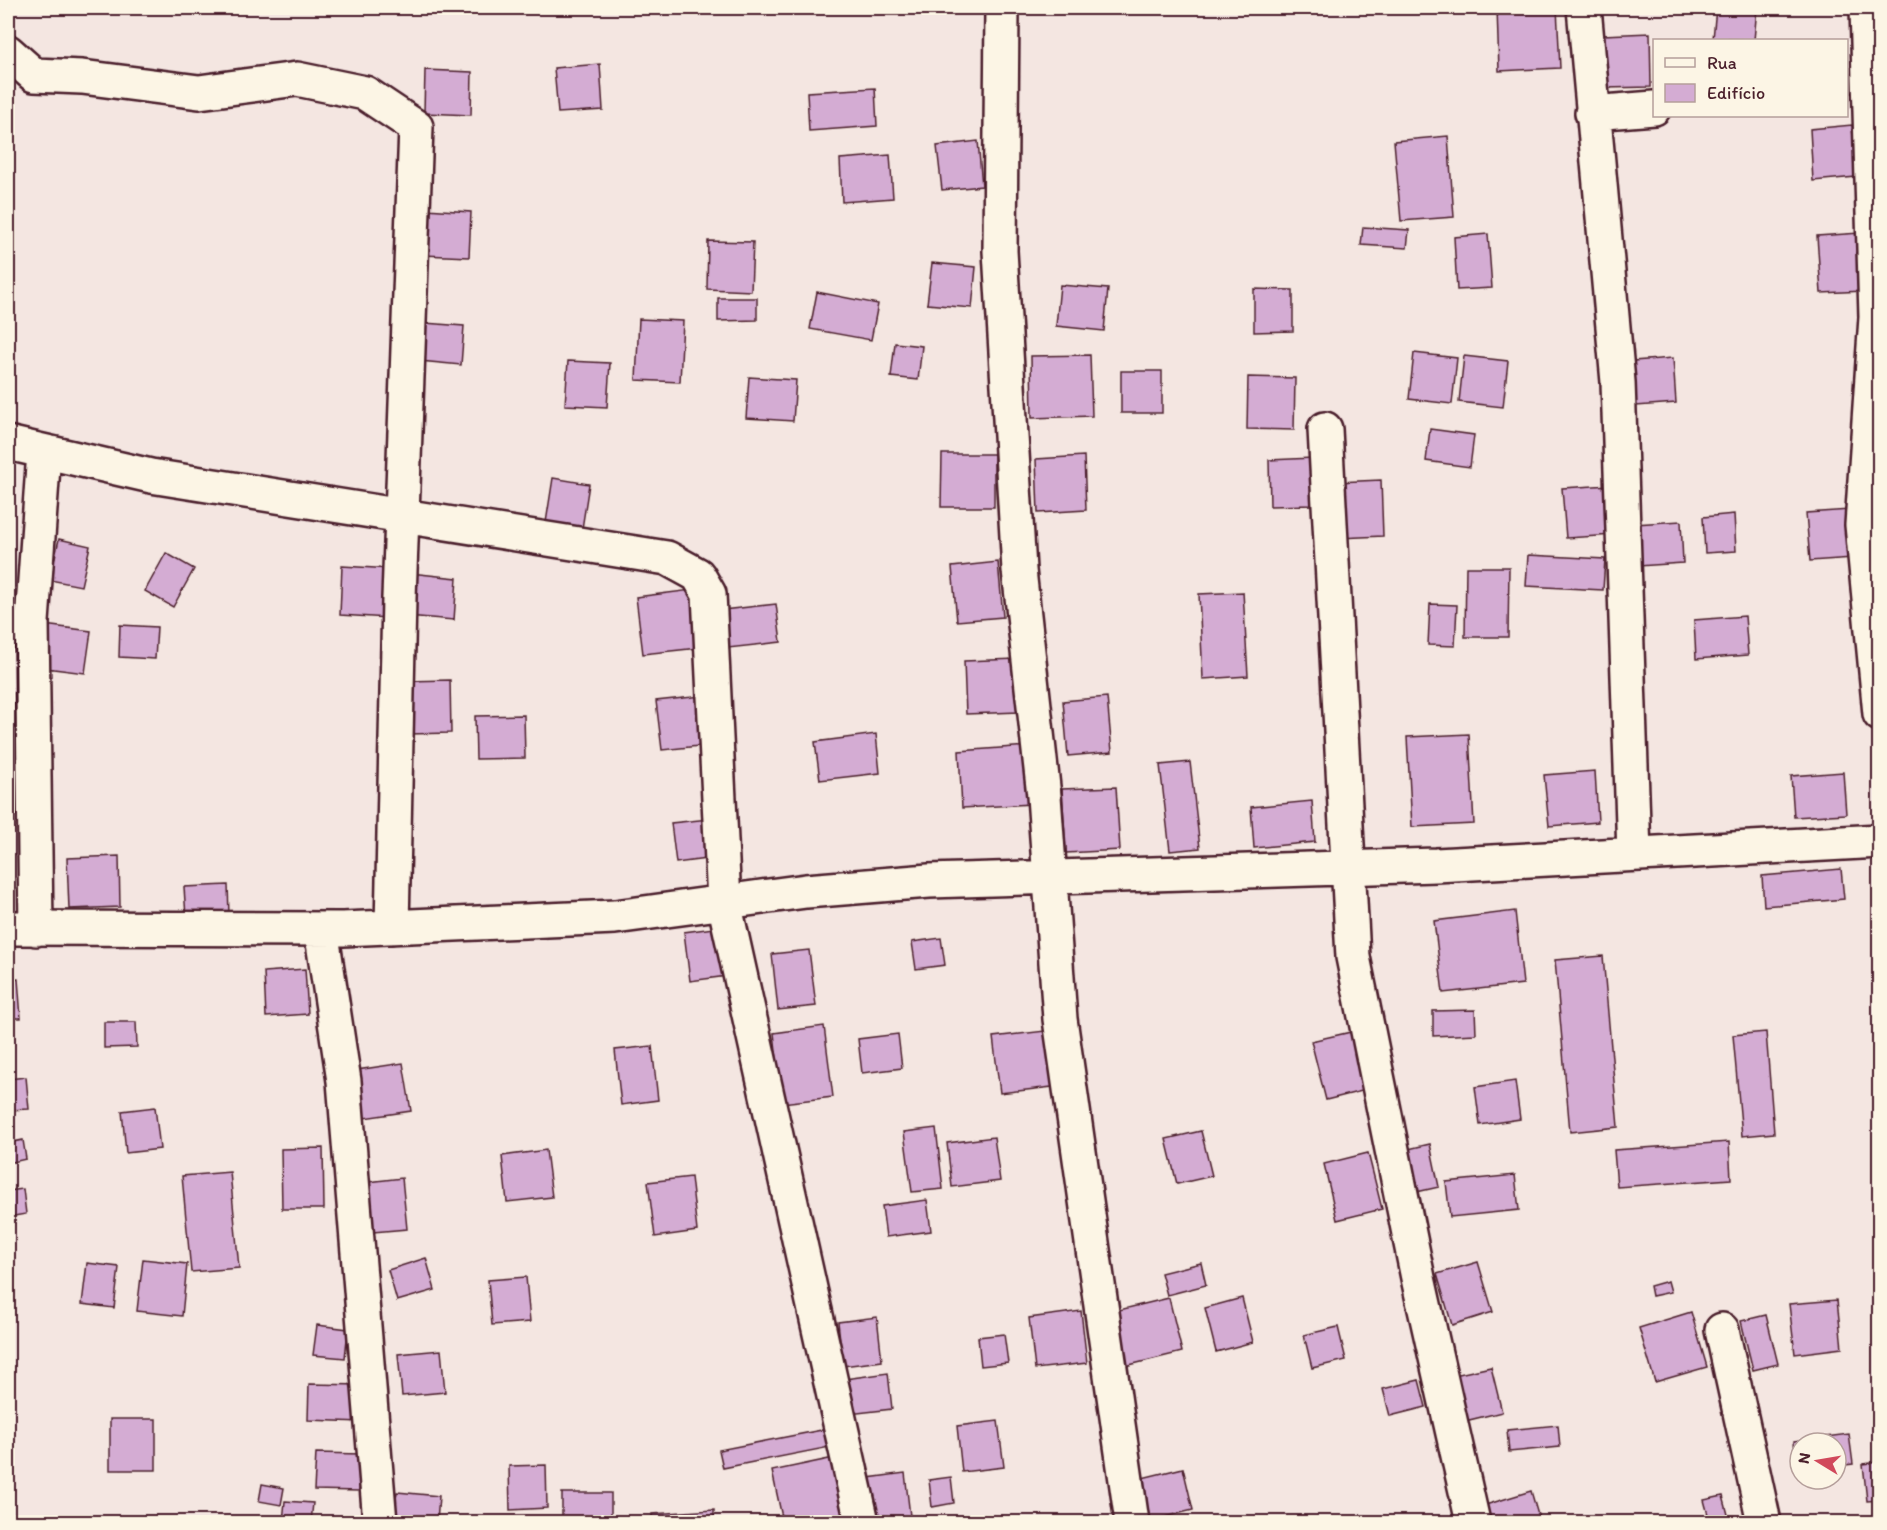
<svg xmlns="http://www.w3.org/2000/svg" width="1887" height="1530" viewBox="0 0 1887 1530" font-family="Itim,sans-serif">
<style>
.building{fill:#d4acd3;stroke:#4a1f2b;stroke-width:1.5}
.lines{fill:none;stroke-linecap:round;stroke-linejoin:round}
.minor-casing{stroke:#4a1f2b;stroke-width:38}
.minor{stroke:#fcf5e5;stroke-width:33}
</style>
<rect width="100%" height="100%" fill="#f4e6e1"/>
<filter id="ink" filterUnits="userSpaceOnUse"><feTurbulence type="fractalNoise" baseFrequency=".0167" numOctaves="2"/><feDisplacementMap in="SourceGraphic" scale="12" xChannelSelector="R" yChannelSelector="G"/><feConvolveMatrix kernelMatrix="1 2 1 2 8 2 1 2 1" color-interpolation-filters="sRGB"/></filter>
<g filter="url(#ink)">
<!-- building -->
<path class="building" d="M1497 8H1557L1560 68 1499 71Z
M1716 8H1757L1754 40 1713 39Z
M1650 33 1651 87 1604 88 1603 35Z
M600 64 603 110 558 113 554 68Z
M425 70 472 72 471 115 424 113Z
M875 88 877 126 809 131 807 92Z
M1852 125 1856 177 1813 181 1810 129Z
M1448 136 1454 217 1401 221 1394 141Z
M978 141 982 186 942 190 937 146Z
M890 155 893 198 842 202 840 159Z
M426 209 471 212 469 257 423 255Z
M1363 227 1409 230 1407 248 1361 245Z
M1860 233 1864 291 1821 293 1817 236Z
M1488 234 1492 288 1457 290 1454 237Z
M708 241 753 242 751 291 707 289Z
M932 263 976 267 972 308 927 304Z
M1060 285 1108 289 1104 331 1056 326Z
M1254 289 1293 290V331L1254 332Z
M817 292 878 304 871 340 810 329Z
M718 298H757V320L718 321Z
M639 319 683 321 680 382 636 380Z
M424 323 464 326 461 365 420 361Z
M895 343 922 346 918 380 891 377Z
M1414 353 1457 358 1452 404 1409 399Z
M1090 355 1092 416 1032 418 1031 356Z
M1464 356 1508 361 1503 407 1459 402Z
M1673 358 1676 403 1636 406 1633 361Z
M568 361 610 363 607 407 565 405Z
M1121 371H1162V413H1121Z
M749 377 796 380 793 421 746 418Z
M1248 377 1295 378 1294 430 1247 429Z
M1430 429 1474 435 1470 467 1426 461Z
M942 454H994V507H941Z
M1084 456 1086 510 1038 513 1036 459Z
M1313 458 1314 505 1270 506 1269 460Z
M553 478 589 484 581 535 545 529Z
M1381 480 1383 536 1339 538 1337 482Z
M1610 485 1614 535 1566 538 1562 488Z
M1850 510 1853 558 1810 561 1806 513Z
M1734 514 1736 551 1705 553 1703 517Z
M1681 521 1683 563 1638 566 1635 524Z
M59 539 90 546 81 586 50 580Z
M166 553 194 569 173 607 145 591Z
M1528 555 1605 559 1603 590 1526 586Z
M998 562 1003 617 957 621 952 567Z
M342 566 391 569 388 618 340 615Z
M1466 567H1509L1508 637H1465Z
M410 573 457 578 454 620 407 616Z
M692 590 698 648 643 654 636 597Z
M1243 592 1248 676 1203 679 1199 594Z
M776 604 781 642 728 648 723 610Z
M1430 604 1457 605 1455 646 1428 645Z
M1745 616 1748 655 1696 659 1694 620Z
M44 625 91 631 85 673 38 667Z
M120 625 157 627 155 659 119 657Z
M1017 659 1019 712 966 714 964 661Z
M450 680 451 733 408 734 407 681Z
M702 696 708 745 662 750 656 701Z
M1107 697 1112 752 1068 756 1063 701Z
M524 715 525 758 476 759 475 716Z
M876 734 880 773 820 780 815 742Z
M1469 734 1474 824 1412 827 1407 737Z
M1030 746 1033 804 962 808 959 751Z
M1190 762 1200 848 1170 851 1160 765Z
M1595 771 1598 822 1549 826 1544 775Z
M1843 772 1846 814 1794 817 1791 776Z
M1116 787 1120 850 1066 853 1062 789Z
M1312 801 1315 842 1254 848 1251 807Z
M709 819 714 858 676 863 671 823Z
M119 856 120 907 69 909 67 858Z
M1841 869 1844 899 1764 906 1762 876Z
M228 885 229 915 186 917 184 887Z
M1515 911 1523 984 1443 993 1434 921Z
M721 927 727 976 690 981 684 932Z
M941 938 945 965 916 969 912 942Z
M809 950 816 1006 778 1010 772 954Z
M1603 956 1618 1127 1570 1132 1555 960Z
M305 969 308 1014 266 1017 264 972Z
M18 979 21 1018H8V980Z
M1475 1010 1476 1034 1433 1036V1011Z
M104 1022H136L137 1047 104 1048Z
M824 1026 833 1097 782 1103 774 1033Z
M1045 1031 1052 1087 1000 1093 993 1037Z
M1351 1032 1366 1090 1326 1100 1311 1041Z
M1766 1032 1774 1133 1742 1136 1733 1035Z
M898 1034 902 1068 862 1073 858 1039Z
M652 1046 658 1100 621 1105 615 1050Z
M403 1063 411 1111 364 1118 357 1070Z
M26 1077 29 1109 8 1110V1079Z
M1515 1081 1520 1119 1480 1125 1475 1087Z
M155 1107 160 1149 126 1153 122 1111Z
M936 1128 943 1189 912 1192 904 1132Z
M1201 1131 1212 1176 1177 1184 1166 1139Z
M994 1137 1000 1181 952 1187 947 1143Z
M23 1140 26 1159 8 1163V1143Z
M1729 1142 1731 1179 1617 1187 1614 1150Z
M1430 1144 1439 1187 1412 1193 1404 1150Z
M323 1148 324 1209H282L281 1149Z
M546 1150 552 1197 507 1202 502 1156Z
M1368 1153 1382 1209 1337 1220 1324 1164Z
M230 1172 239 1268 191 1272 182 1176Z
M1515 1175 1519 1210 1450 1217 1446 1182Z
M691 1177 697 1231 655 1237 648 1182Z
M402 1178 407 1229 373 1232 368 1182Z
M23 1189 26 1214 8 1217V1191Z
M927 1200 931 1231 886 1237 882 1206Z
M426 1258 435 1290 397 1301 388 1270Z
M143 1259 187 1264 182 1316 137 1311Z
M1478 1262 1493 1312 1452 1325 1437 1274Z
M87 1263 119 1267 114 1308 82 1304Z
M1201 1263 1206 1285 1167 1295 1161 1273Z
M526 1277 530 1322 492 1325 488 1280Z
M1668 1281 1671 1292 1652 1296 1650 1286Z
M1169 1298 1182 1352 1125 1366 1111 1312Z
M1242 1298 1253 1342 1216 1352 1205 1308Z
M1837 1300 1842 1348 1795 1354 1789 1304Z
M1081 1311 1087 1363 1035 1369 1029 1318Z
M1691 1312 1707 1367 1655 1382 1639 1328Z
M1766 1315 1778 1364 1753 1370 1741 1321Z
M877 1317 882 1361 843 1366 838 1322Z
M317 1325 348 1329 345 1358 313 1355Z
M1338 1327 1346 1360 1312 1368 1304 1335Z
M1004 1334 1008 1363 981 1366 978 1337Z
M441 1350 445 1392 402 1396 398 1354Z
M1491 1367 1502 1412 1465 1421 1454 1375Z
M888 1373 892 1409 849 1414 845 1379Z
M1419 1380 1426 1407 1390 1416 1383 1389Z
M309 1384 363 1385 362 1422 308 1420Z
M110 1419H156V1470H110Z
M998 1421 1004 1467 962 1472 957 1426Z
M1558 1425 1560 1447 1509 1452 1507 1430Z
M827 1429 830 1447 723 1468 719 1450Z
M1849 1434 1853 1464 1836 1466V1443H1800V1471H1797L1794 1441Z
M316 1453 361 1454 359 1491 314 1490Z
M834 1458 847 1520 783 1522 772 1471Z
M1880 1462V1500L1867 1501 1863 1464Z
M546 1465 547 1508 510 1510 509 1466Z
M1183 1468 1193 1510 1148 1521 1138 1479Z
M905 1473 910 1516 873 1520 868 1478Z
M951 1477 954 1503 932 1507 929 1480Z
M262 1484 284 1488 281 1505 259 1501Z
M1531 1491 1540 1522H1487L1482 1506Z
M397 1492 439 1496 437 1522H393Z
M562 1493H611V1522H562Z
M1723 1496 1730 1522H1710L1704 1500Z
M285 1501 313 1503 311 1522H283Z
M714 1510V1522H652V1514Z"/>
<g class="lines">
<defs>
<path id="minor" d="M1002 8 1000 251 1019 570 1044 796 1060 1019 1132 1522
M1584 8 1618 382 1634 854
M1867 8 1876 317 1862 525 1880 714
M8 52 34 75 82 77 199 92 297 79 365 93 416 127 399 598 392 927
M1592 113 1654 108
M1325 429 1353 957 1418 1278 1473 1522
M8 443 151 476 667 558 698 575 709 594 724 902 862 1522
M8 928 343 929 525 921 615 917 806 891 929 881 1436 865 1880 841
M36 929 32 622 44 452
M321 929 344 1081 380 1522
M1722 1330 1764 1522"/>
</defs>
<!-- minor casing -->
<use href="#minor" class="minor-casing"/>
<!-- minor -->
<use href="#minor" class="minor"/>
</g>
</g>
<!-- margin -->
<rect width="1887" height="1530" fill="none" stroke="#fcf5e5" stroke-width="30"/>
<rect x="15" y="15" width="1857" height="1500" fill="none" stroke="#4a1f2b" stroke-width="2" filter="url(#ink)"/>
<!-- legend -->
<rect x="1653" y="39" width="195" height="78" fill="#fcf5e5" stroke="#b59f9b" stroke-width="1.5"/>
<rect x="1665" y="58" width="30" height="9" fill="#fcf5e5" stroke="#b59f9b" stroke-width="1.5"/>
<text x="1707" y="69" font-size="18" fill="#4a1f2b">Rua</text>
<rect x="1665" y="84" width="30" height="18" fill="#d4acd3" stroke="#b59f9b" stroke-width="1.5"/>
<text x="1707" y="99" font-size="18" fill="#4a1f2b">Edifício</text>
<!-- north arrow -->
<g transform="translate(1818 1461) rotate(281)"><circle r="28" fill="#fcf5e5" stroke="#b59f9b" stroke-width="1.5"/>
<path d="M0-4.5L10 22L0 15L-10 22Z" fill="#d1495b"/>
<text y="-9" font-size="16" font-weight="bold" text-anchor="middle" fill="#4a1f2b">N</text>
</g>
</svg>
